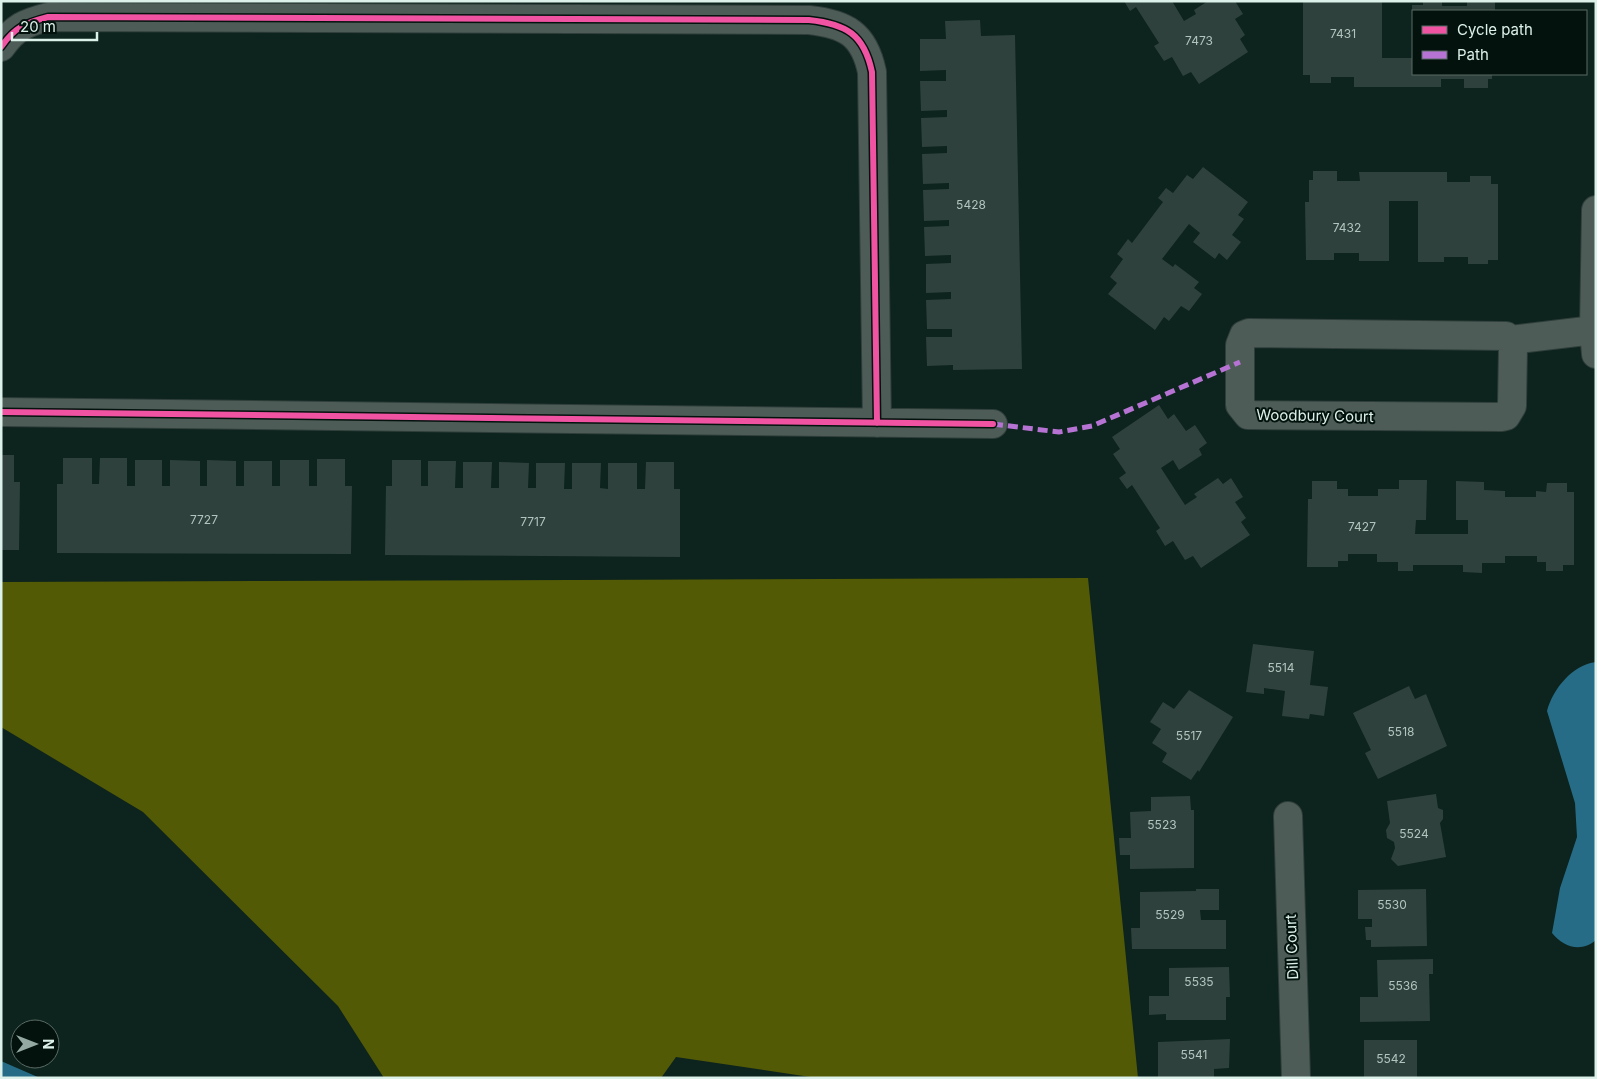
<svg xmlns="http://www.w3.org/2000/svg" width="1597" height="1079" viewBox="0 0 1597 1079" font-family="Inter,sans-serif">
<style>
.forest{fill:#535a06}
.water{fill:#266c86}
.building{fill:#2f413d}
.lines{fill:none;stroke-linecap:round;stroke-linejoin:round}
.street-casing{stroke:#2f3e3a;stroke-width:30}
.street{stroke:#4d5c57;stroke-width:28}
.quiet{stroke:#b673d3;stroke-width:5;stroke-dasharray:10 5;stroke-linecap:butt}
.cycleway-casing{stroke:#03120d;stroke-width:9}
.cycleway{stroke:#f153a3;stroke-width:6}
.labels{text-anchor:middle;stroke-width:4;stroke-linejoin:round;paint-order:stroke}
.number-label{font-size:12px;fill:#b1c5be}
.street-label{font-size:15px;fill:#dcf1e9;stroke:#03120d}
</style>
<rect width="100%" height="100%" fill="#0d231d"/>
<!-- forest -->
<path class="forest" d="M1088 578 1138 1078H817L676 1057 661 1078H384L338 1006 143 812 1 727V582Z"/>
<!-- water -->
<path class="water" d="M1596 662V940C1581 953 1563 947 1552 933L1560 888 1577 837 1575 803 1547 711C1553 689 1572 665 1596 662Z
M1 1061 40 1078H1Z"/>
<!-- building -->
<path class="building" d="M1124 1H1172L1184 21 1196 14 1194 10 1208 1H1235L1243 14 1235 19 1245 35 1240 39 1248 52 1199 84 1191 72 1183 76 1172 57 1164 61 1154 46 1159 43 1136 7 1130 11Z
M1303 1H1382V58H1413V74H1492V79H1488V88H1464V79H1441V87H1354V77H1331V83H1310V75H1303Z
M1423 1H1442V6H1467V1H1495V11H1412V5H1423Z
M980 20 981 36 1015 35 1022 369 953 370V365L927 366 926 337H952V329H927L926 300 951 299V292L926 293V264L951 263V255L925 256 924 227 949 226V220L924 221 923 190 949 189V183L923 184 922 154 947 153V146L922 147 921 118 947 117V110L921 111 920 81H946V70L920 71V39H946L945 21Z
M1203 167 1248 202 1238 215 1244 219 1232 235 1241 242 1227 260 1219 253 1215 259 1193 242 1200 233 1189 224 1162 259 1173 267 1175 264 1199 282 1194 288 1202 294 1189 311 1181 306 1169 321 1164 317 1155 330 1108 294 1117 283 1110 277 1123 259 1117 254 1128 239 1132 243 1163 202 1158 198 1166 188 1173 193 1187 175 1193 179Z
M1313 171H1337V181H1360L1359 172H1447V182H1470V176H1491V184H1498V260H1488V264H1468V257H1444V262H1418V201H1389V261H1359V253H1334V260H1306L1305 202H1309V180H1313Z
M1159 405 1168 419 1174 414 1186 431 1195 425 1207 443 1199 449 1202 455 1179 470 1173 460 1161 468 1185 505 1197 497 1194 494 1218 478 1223 484 1231 478 1243 497 1235 502 1246 518 1241 522 1250 535 1201 568 1193 556 1185 560 1173 541 1165 546 1156 531 1160 528 1132 485 1127 489 1119 478 1126 473 1113 454 1120 449 1112 437Z
M1 455H14V482H20L19 550H1Z
M63 458H92V484H99L100 458H127V486H135V460H162V486H170V460L200 461V486H207V460L236 461V486H244V461H272V486H280V460H309V486H317V459H345V486H352L351 554 57 553V484H63Z
M392 460H421V486H428V461H456L455 488H463V462H492L491 488H499V462L529 463 528 488H536V463H565L564 489H572V463H601L600 488 608 489V463H637V489H645L646 462H674V489H680V557L385 555 386 486H392Z
M1399 480H1427L1426 520H1416L1415 534H1468V520H1456V481L1484 482V490L1505 491V497H1536V491L1546 492 1547 483H1567V492H1574V565H1563V571H1546V562H1537V556H1505V563H1482V573L1463 572V565H1413V571H1398V562H1377V554H1348V561H1338V567H1307L1308 499H1312V481H1337V489H1348V496H1378V489H1399Z
M1253 644 1314 651 1310 685 1328 687 1324 716 1310 714 1309 719 1282 716 1285 691 1264 688V694L1246 692Z
M1409 686 1415 699 1426 694 1447 746 1378 779 1365 753 1371 750 1353 713Z
M1189 690 1233 717 1199 772 1198 770 1191 780 1162 762 1167 753 1152 743 1161 729 1150 722 1163 702 1174 709Z
M1436 794 1438 808 1443 810V819L1440 823 1446 857 1398 866 1391 859 1395 848 1394 842 1387 838 1386 830 1390 823 1387 801Z
M1190 796 1191 810H1194V868L1130 869V855H1120L1119 838H1131L1130 812 1151 811V797Z
M1196 889H1219V910H1200L1201 920H1226V949H1132L1131 928H1140V892L1196 891Z
M1426 889 1427 946 1371 947V940H1366L1365 927H1372V919H1358V890Z
M1433 959V974H1429L1430 1021 1360 1022V997H1378L1377 960Z
M1229 967 1230 997H1226V1020H1166V1014L1149 1015V996H1169V968Z
M1230 1039 1229 1068 1214 1069V1078H1158V1042Z
M1364 1040H1417V1078H1364Z"/>
<g class="lines">
<defs>
<path id="street" d="M1 47C15 27 25 23 48 17L809 20C846 24 864 34 872 72L877 423
M1596 210 1594 330 1596 354
M1249 333 1506 336 1513 346 1512 406 1506 416 1502 417 1248 415 1240 405V345L1244 335Z
M1511 340 1594 330
M1 412 993 424
M1288 816 1296 1078"/>
</defs>
<!-- street casing -->
<use href="#street" class="street-casing"/>
<!-- street -->
<use href="#street" class="street"/>
<!-- quiet -->
<path class="quiet" d="M993 424 1059 432 1092 426 1240 362"/>
<defs>
<path id="cycleway" d="M1 47C15 27 25 23 48 17L809 20C846 24 864 34 872 72L877 423
M1 412 993 424"/>
</defs>
<!-- cycleway casing -->
<use href="#cycleway" class="cycleway-casing"/>
<!-- cycleway -->
<use href="#cycleway" class="cycleway"/>
</g>
<g class="labels">
<!-- number labels -->
<g class="number-label">
<text x="1343" y="38">7431</text>
<text x="1199" y="45">7473</text>
<text x="971" y="209">5428</text>
<text x="1347" y="232">7432</text>
<text x="204" y="524">7727</text>
<text x="533" y="526">7717</text>
<text x="1362" y="531">7427</text>
<text x="1281" y="672">5514</text>
<text x="1401" y="736">5518</text>
<text x="1189" y="740">5517</text>
<text x="1162" y="829">5523</text>
<text x="1414" y="838">5524</text>
<text x="1392" y="909">5530</text>
<text x="1170" y="919">5529</text>
<text x="1199" y="986">5535</text>
<text x="1403" y="990">5536</text>
<text x="1194" y="1059">5541</text>
<text x="1391" y="1063">5542</text>
</g>
<!-- street labels -->
<g class="street-label">
<text transform="translate(1315 416) rotate(1)" y="5">Woodbury Court</text>
<text transform="translate(1292 947) rotate(-92)" y="5">Dill Court</text>
</g>
</g>
<!-- border -->
<rect width="1597" height="1079" fill="none" stroke="#dcf1e9" stroke-width="5"/>
<!-- legend -->
<rect x="1412" y="10" width="175" height="65" fill="#03120d" stroke="#5a6b65"/>
<rect x="1422" y="26" width="25" height="8" fill="#f153a3" stroke="#5a6b65"/>
<text x="1457" y="35" font-size="15" fill="#dcf1e9">Cycle path</text>
<rect x="1422" y="51" width="25" height="8" fill="#b673d3" stroke="#5a6b65"/>
<text x="1457" y="60" font-size="15" fill="#dcf1e9">Path</text>
<!-- north arrow -->
<g transform="translate(35 1044) rotate(90)"><circle r="24" fill="#03120d" stroke="#5a6b65"/>
<path d="M0-4L9 19L0 12L-9 19Z" fill="#94a9a2"/>
<text y="-8" font-size="14" font-weight="bold" text-anchor="middle" fill="#dcf1e9">N</text>
</g>
<!-- scale -->
<path d="M12 32v8h85v-8" fill="none" stroke="#dcf1e9" stroke-width="2.5"/>
<text x="20" y="32" font-size="15" fill="#dcf1e9" stroke="#03120d" stroke-width="4" paint-order="stroke">20 m</text>
</svg>
